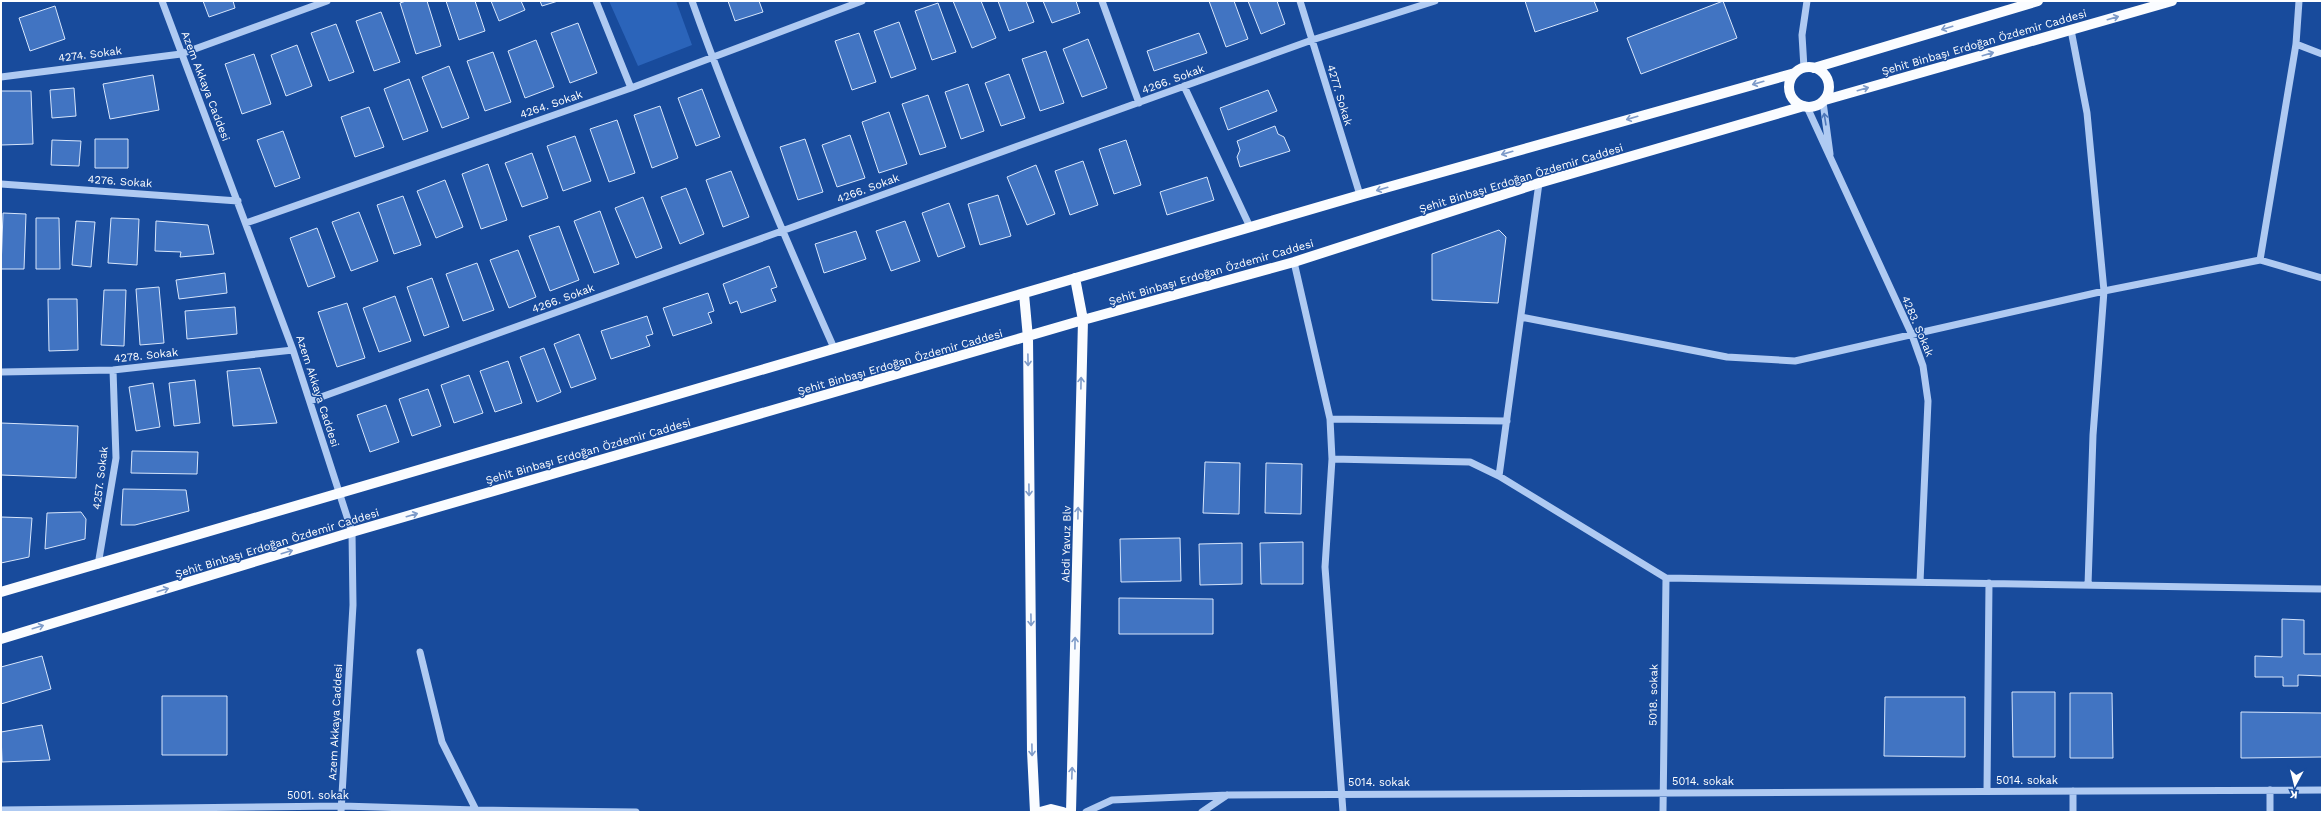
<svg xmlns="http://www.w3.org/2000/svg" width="2323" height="813" viewBox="0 0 2323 813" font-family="'Work Sans',sans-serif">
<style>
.green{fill:#2b64ba}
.building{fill:#4174c2;stroke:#d7e6fc}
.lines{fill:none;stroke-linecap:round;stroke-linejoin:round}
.minor{stroke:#afcaf2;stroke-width:7}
.major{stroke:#fafcff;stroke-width:10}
.oneway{stroke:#7e9bc9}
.oneway2{stroke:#4d77ba}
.labels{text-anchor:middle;stroke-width:3;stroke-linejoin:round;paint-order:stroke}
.street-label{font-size:11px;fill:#fff;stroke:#184b9c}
</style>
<rect width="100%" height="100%" fill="#184b9c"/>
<!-- green -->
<path class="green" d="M609 1H676L692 45 638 66Z"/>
<!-- building -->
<path class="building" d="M203 1H233L235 8 209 17Z
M406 1H427L441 46 416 54 400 3Z
M446 1H475L485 31 459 40Z
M491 1H521L525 10 499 21Z
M540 1H558L542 6Z
M728 1H759L763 12 735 21Z
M953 1H981L996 38 972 48Z
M998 1H1026L1034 22 1009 31Z
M1043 1H1076L1080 13 1052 23Z
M1209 1H1234L1248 39 1226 47Z
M1248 1H1277L1285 24 1261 34Z
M1525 1H1594L1598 11 1535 32Z
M1723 1 1737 38 1641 74 1627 38Z
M938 3 956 52 932 60 915 11Z
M55 6 65 39 30 51 19 18Z
M381 12 400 62 374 71 356 21Z
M899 22 916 69 891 78 874 31Z
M578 23 597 73 570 83 551 33Z
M336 24 354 72 329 81 311 33Z
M859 33 876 82 852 90 835 41Z
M1199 33 1207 53 1154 71 1147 51Z
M1088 39 1107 88 1082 97 1063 49Z
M536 40 554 87 525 98 508 51Z
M297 45 312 86 286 96 271 55Z
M1046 51 1064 103 1040 111 1022 59Z
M493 52 511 102 485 111 467 61Z
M254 54 271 104 242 114 225 64Z
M449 66 469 118 442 128 422 77Z
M1009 74 1025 118 1001 126 985 83Z
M153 75 159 110 110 119 103 84Z
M409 79 428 131 403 140 384 89Z
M968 84 984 131 961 139 945 92Z
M74 88 76 116 52 118 50 90Z
M702 89 720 137 696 146 678 98Z
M1268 90 1277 111 1228 130 1220 108Z
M1 91H31L33 144 1 145Z
M928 95 946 147 920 155 902 104Z
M660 106 678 158 652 168 634 115Z
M369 107 384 147 355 157 341 117Z
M889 112 907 164 879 173 862 122Z
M617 120 635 173 609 182 590 129Z
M1275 126 1278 134 1284 137 1290 151 1240 167 1237 157 1240 150 1237 141Z
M283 131 300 178 275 187 257 140Z
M850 135 865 178 837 187 822 145Z
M575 136 591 181 563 191 547 146Z
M95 139H128V168H95Z
M805 139 823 192 798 200 780 147Z
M52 140 81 141 79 166 51 165Z
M1126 140 1141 185 1114 194 1099 149Z
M532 153 548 198 522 207 505 163Z
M1083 161 1098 205 1070 215 1055 171Z
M488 164 507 220 481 229 462 174Z
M1036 165 1055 214 1027 225 1007 177Z
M731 171 749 217 723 227 706 180Z
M1207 177 1214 200 1167 215 1160 192Z
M445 180 463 227 436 238 417 191Z
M686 188 704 234 680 244 661 197Z
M998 195 1011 236 980 245 968 204Z
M403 196 421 245 394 254 377 205Z
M643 197 662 248 636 258 615 208Z
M949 203 965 247 938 257 922 213Z
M600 211 619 264 594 273 574 221Z
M359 212 378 261 351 271 332 222Z
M3 213 26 214 24 269H1Z
M36 218H59L60 269H36Z
M111 218 139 219 137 265 108 263Z
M76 221 95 222 91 267 72 265Z
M156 221 208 225 214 254 180 257 181 252 155 251Z
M905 221 920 261 891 271 876 231Z
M559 226 579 280 550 291 529 236Z
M317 228 335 277 308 287 290 238Z
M1499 230 1506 237 1498 303 1432 300V254Z
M856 231 866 259 824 273 815 244Z
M518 250 536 297 509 308 490 260Z
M477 263 494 310 463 321 446 274Z
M769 266 777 287 771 289 776 301 741 313 737 301 730 304 723 284Z
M225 273 227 293 179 299 176 280Z
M432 278 449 327 424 336 407 287Z
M159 287 164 343 140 345 136 289Z
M104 290H126L124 346 101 345Z
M708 293 714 311 708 313 712 323 673 336 663 308Z
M395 296 411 341 379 352 363 308Z
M48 299H77L78 350 49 351Z
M347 303 365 358 337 367 318 312Z
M235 307 237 334 187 339 185 311Z
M647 316 653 334 646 336 650 346 611 359 601 331Z
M579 334 596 379 571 388 554 344Z
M544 348 561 392 537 402 520 357Z
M508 361 522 403 495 412 480 371Z
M260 368 277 423 233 426 227 371Z
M469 375 483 413 454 423 441 385Z
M195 380 200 423 174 426 169 383Z
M153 383 160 427 136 431 129 387Z
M428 389 441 426 412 436 399 399Z
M386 405 399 442 370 452 357 415Z
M1 423 78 426 76 478 1 475Z
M132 451 198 452 197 474 131 473Z
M1205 462 1240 463 1239 514 1203 513Z
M1266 463 1302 464 1301 514 1265 513Z
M123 489 186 490 189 511 135 525H121Z
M81 512 86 519 85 539 45 549 47 513Z
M1 517 32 518 29 557 1 563Z
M1180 538 1181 581 1121 582 1120 539Z
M1303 542V584H1261L1260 543Z
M1242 543V584L1200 585 1199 544Z
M1119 598 1213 599V634H1119Z
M2282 619 2304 620V654H2322V676L2298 675V686H2283V677H2255V656L2282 657Z
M42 656 51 689 1 704V667Z
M2012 692H2055V757H2013Z
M2070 693H2112L2113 758H2070Z
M162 696H227V755H162Z
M1885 697H1965V757L1884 756Z
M2241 712 2322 713V757L2241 758Z
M42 725 50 760 2 762 1 732Z"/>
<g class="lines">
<!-- minor -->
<path class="minor" d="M162 1 293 350 352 532 353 605 341 812
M596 1 631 88
M692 1C734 119 783 234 834 348
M1102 1 1139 103
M1300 1 1360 195
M2071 30 2087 113 2104 291 2093 435 2088 585
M2296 44 2322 54
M1804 68 1802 35 1807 1
M1 77 181 54 327 1
M1184 86 1250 227
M1823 102 1830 154
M1807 107 1912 335 1923 366 1928 401 1920 582
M1 184 238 201
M246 223 631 88 862 1
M2260 260 2296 44 2299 1
M1294 262 1330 419 1332 459 1325 567 1343 812
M1521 317 1727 357 1795 361 2104 291 2260 260 2322 278
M1 372 113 370 293 350
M310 401 1312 40 1435 1
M1330 419 1507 421
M1332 459 1470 462 1499 476 1666 578 2322 589
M1499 476 1539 183
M98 565 116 458 113 370
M420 652 442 742 476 810
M2270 790V812
M1987 791 1989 583
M2073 791V812
M1 810 342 806 476 810 636 812
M1086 812 1112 800 1228 795 2322 790
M1202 812 1227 795
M1663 812 1666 578"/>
<!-- major -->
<path class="major" d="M1789 87a20 20 0 1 1 40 0a20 20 0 1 1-40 0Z
M1814 68 2038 1
M1825 100 2172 1
M1024 294 1028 338 1032 751 1035 812
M1 592 1360 195 1795 73
M1 639 352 532 1083 320 1294 262 1539 183 1804 106
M1040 812 1051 809 1063 812
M1071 812 1083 320 1075 278"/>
</g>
<!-- one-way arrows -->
<defs><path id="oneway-shaft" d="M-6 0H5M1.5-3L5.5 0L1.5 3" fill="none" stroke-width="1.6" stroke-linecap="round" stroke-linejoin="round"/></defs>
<g class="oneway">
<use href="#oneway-shaft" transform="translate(2113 18) rotate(-16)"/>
<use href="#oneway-shaft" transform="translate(1947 28) rotate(163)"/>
<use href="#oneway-shaft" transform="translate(1988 54) rotate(-16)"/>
<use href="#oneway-shaft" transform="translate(1758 83) rotate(164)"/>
<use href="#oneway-shaft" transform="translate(1863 89) rotate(-16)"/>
<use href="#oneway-shaft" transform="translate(1632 118) rotate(164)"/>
<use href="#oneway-shaft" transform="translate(1507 153) rotate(164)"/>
<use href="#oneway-shaft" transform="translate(1382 189) rotate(164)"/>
<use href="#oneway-shaft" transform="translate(1028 360) rotate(89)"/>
<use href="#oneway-shaft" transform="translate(1081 383) rotate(-89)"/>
<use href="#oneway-shaft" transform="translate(1029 490) rotate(89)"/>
<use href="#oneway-shaft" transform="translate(1078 513) rotate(-89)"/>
<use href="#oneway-shaft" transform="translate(412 515) rotate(-16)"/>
<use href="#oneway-shaft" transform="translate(287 552) rotate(-17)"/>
<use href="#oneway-shaft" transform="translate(163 590) rotate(-17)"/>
<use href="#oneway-shaft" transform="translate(1031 620) rotate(89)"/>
<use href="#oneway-shaft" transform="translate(38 627) rotate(-17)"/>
<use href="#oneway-shaft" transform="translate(1075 643) rotate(-89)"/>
<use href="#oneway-shaft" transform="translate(1032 750) rotate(89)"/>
<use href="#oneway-shaft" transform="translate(1072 773) rotate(-88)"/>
</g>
<use class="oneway2" href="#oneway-shaft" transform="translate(1825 119) rotate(-99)"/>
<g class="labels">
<!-- street labels -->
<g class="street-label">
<text transform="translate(1984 42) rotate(-16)" y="4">Şehit Binbaşı Erdoğan Özdemir Caddesi</text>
<text transform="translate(90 54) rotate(-7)" y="4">4274. Sokak</text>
<text transform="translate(1173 79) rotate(-20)" y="4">4266. Sokak</text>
<text transform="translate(206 86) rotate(69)" y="4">Azem Akkaya Caddesi</text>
<text transform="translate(1340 95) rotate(73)" y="4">4277. Sokak</text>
<text transform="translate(551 104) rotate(-19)" y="4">4264. Sokak</text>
<text transform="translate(1521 178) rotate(-17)" y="4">Şehit Binbaşı Erdoğan Özdemir Caddesi</text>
<text transform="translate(120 181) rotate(4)" y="4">4276. Sokak</text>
<text transform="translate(868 188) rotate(-20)" y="4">4266. Sokak</text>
<text transform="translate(1211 272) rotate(-16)" y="4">Şehit Binbaşı Erdoğan Özdemir Caddesi</text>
<text transform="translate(563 298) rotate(-20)" y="4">4266. Sokak</text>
<text transform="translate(1918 326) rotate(67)" y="4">4283. Sokak</text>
<text transform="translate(146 355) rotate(-6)" y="4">4278. Sokak</text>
<text transform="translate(900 362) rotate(-16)" y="4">Şehit Binbaşı Erdoğan Özdemir Caddesi</text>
<text transform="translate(318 391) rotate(72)" y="4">Azem Akkaya Caddesi</text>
<text transform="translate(588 451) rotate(-16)" y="4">Şehit Binbaşı Erdoğan Özdemir Caddesi</text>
<text transform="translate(100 478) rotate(-83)" y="4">4257. Sokak</text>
<text transform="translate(277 543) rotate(-17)" y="4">Şehit Binbaşı Erdoğan Özdemir Caddesi</text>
<text transform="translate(1066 544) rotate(-89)" y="4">Abdi Yavuz Blv</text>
<text transform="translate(1653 695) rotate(-89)" y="4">5018. sokak</text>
<text transform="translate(335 722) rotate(-87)" y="4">Azem Akkaya Caddesi</text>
<text x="2027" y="784">5014. sokak</text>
<text x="1703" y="785">5014. sokak</text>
<text x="1379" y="786">5014. sokak</text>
<text x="318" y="799">5001. sokak</text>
</g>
</g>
<!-- border -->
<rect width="2323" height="813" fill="none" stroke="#ffffff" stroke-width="4"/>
<!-- north arrow -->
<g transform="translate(2295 785) rotate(187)" stroke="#184b9c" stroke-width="3" paint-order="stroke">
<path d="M0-3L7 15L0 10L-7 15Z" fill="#ffffff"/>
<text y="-6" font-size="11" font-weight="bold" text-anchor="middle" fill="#ffffff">K</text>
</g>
</svg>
